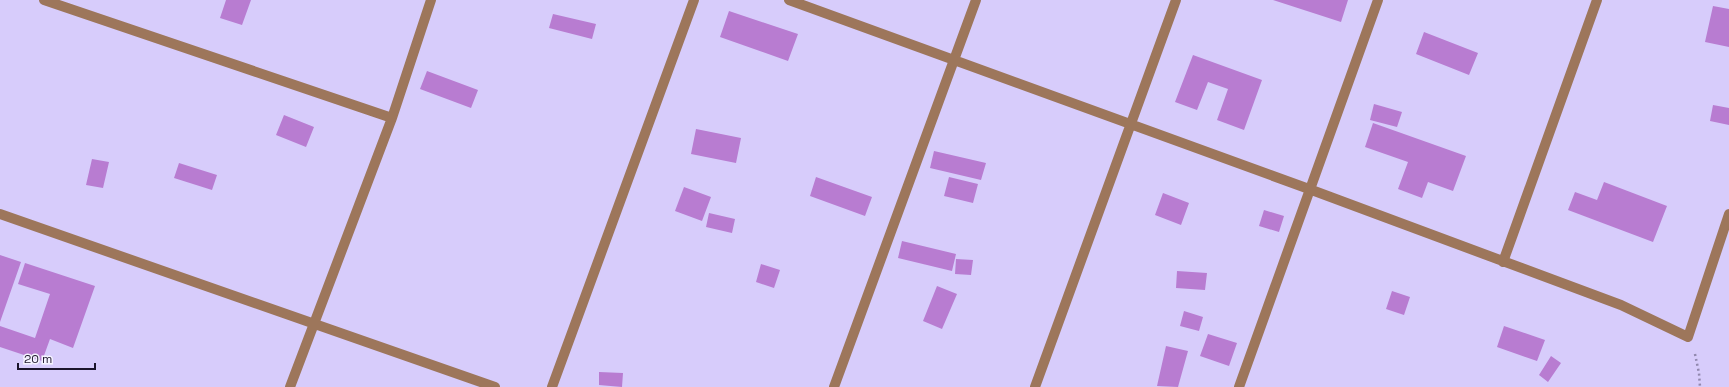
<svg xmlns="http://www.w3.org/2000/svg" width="1729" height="387" viewBox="0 0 1729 387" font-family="'Space Grotesk',sans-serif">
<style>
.building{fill:#b87cd1}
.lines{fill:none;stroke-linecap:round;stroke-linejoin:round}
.path{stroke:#9188ae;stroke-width:2.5;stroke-dasharray:2 3;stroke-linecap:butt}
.minor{stroke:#9d765b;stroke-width:10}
</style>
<rect width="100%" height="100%" fill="#d7ccfb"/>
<!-- building -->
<path class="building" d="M226 0H251L242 25 220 18Z
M1273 0H1348L1341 22Z
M1713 6 1729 9V47L1705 42Z
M729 11 798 34 788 61 720 37Z
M553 14 596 24 592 39 549 28Z
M1424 32 1478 53 1469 75 1416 54Z
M1193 55 1262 80 1244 130 1217 120 1228 89 1208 82 1197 110 1175 102Z
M427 71 478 90 471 108 420 89Z
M1374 104 1402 112 1397 127 1370 120Z
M1713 105 1729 108V125L1710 121Z
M284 115 314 127 306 147 276 135Z
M1373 123 1466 156 1453 191 1428 182 1422 198 1398 189 1408 162 1365 147Z
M696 129 741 138 736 163 691 154Z
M934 151 986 163 981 180 930 168Z
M92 159 109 162 103 188 86 185Z
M179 163 217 175 212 190 174 178Z
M816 177 872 197 865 216 810 196Z
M949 177 978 184 973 203 944 196Z
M1604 182 1667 206 1653 242 1568 210 1575 192 1597 200Z
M684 187 711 197 702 221 675 211Z
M1163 193 1189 203 1181 225 1155 215Z
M1264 210 1284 216 1279 232 1259 226Z
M709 213 735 219 732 233 706 227Z
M902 241 956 254 952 271 898 258Z
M0 255 21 262 0 322Z
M956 259 973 260 971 275 955 274Z
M25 263 95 286 73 348 50 339 42 361 0 347V326L35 338 50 294 18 284Z
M761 264 780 270 774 288 756 282Z
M1177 271 1207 273 1205 290 1176 288Z
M937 286 957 294 942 329 923 321Z
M1392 291 1410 297 1404 315 1386 309Z
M1184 311 1203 317 1199 331 1180 326Z
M1504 326 1545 340 1537 361 1497 347Z
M1208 334 1237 343 1229 366 1200 356Z
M1166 346 1188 351 1178 387 1157 386Z
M1551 356 1561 363 1548 382 1539 375Z
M599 372 623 373 622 387 599 385Z"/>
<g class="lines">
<!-- path -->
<path class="path" d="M1695 354 1699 373 1700 387"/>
<!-- minor -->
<path class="minor" d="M44 0 392 118
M789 0 1309 189 1621 305 1688 337 1729 214
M0 214 495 387
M1503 262 1597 0
M290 387 392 118 431 0
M552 387 694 0
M834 387 976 0
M1035 387 1176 0
M1239 387 1378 0"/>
</g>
<!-- scale -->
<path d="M18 363v6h77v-6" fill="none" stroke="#1b152b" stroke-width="2"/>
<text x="24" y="363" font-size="12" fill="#1b152b" stroke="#f5f3ff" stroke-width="3" paint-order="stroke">20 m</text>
</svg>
